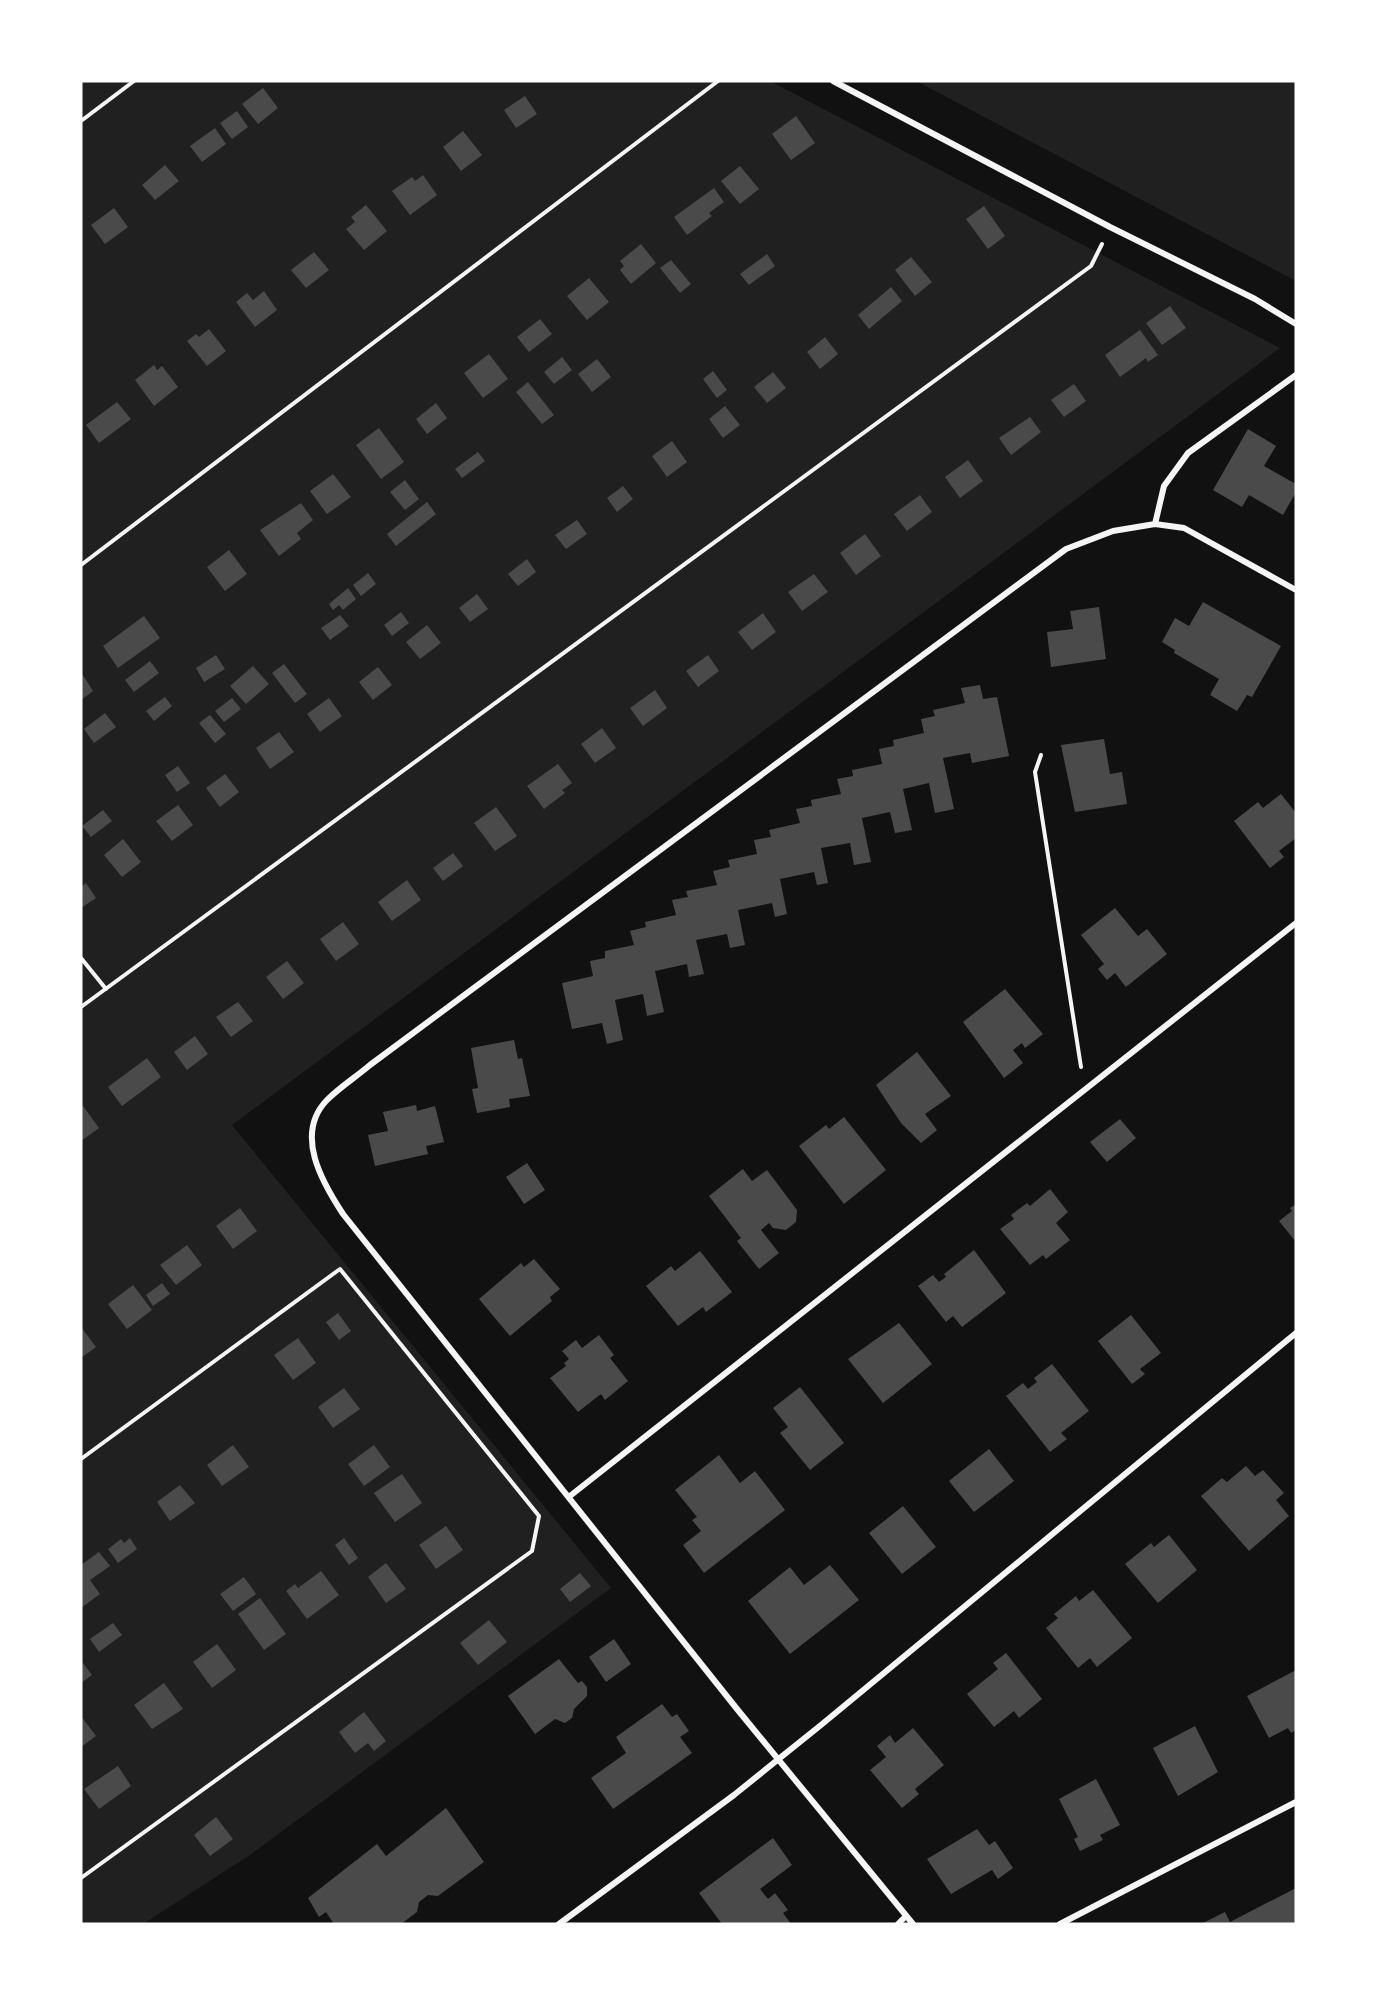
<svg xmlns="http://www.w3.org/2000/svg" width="1377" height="2005" viewBox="0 0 1377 2005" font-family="Figtree,sans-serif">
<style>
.green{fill:#202020}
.building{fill:#4a4a4a}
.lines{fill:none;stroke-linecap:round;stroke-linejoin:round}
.path{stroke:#f5f5f5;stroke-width:4}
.minor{stroke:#f5f5f5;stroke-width:6}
</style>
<rect width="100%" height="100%" fill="#111"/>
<!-- green -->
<path class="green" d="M81 81H770L1280 348 232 1125 611 1588 250 1855 143 1924H81Z
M916 81H1296V281Z"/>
<!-- building -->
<path class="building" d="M263 88 278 108 258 124 242 104Z
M525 96 537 114 516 128 504 110Z
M237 111 248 127 232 139 220 123Z
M796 116 815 143 791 160 772 134Z
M215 128 226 144 202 162 190 146Z
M463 131 482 155 461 171 443 147Z
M165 165 179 181 155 200 142 185Z
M740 166 759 189 740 204 721 181Z
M423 175 437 195 410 215 392 191 412 177 415 181Z
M714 188 724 202 709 213 712 216 687 235 674 217Z
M366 205 387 231 364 250 346 229 355 222 351 217Z
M984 206 1005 236 988 249 966 219Z
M114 208 128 227 105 244 91 225Z
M641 244 656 263 631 284 620 270 624 266 620 261Z
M314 252 329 270 306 288 291 270Z
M767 254 775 266 749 285 740 274Z
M911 257 932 282 915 296 895 270Z
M671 260 691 284 680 293 660 268Z
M589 278 609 302 587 320 567 296Z
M891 287 902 301 869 329 858 315Z
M264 291 277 310 255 327 236 302 247 293 253 300Z
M1170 306 1186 328 1162 345 1146 323Z
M540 319 552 334 529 352 517 337Z
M209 329 226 351 207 366 187 341 196 334 199 337Z
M1140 330 1158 355 1148 362 1146 358 1120 377 1105 355Z
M825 337 838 354 820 369 807 352Z
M489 354 508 379 483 398 464 373Z
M562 357 572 370 554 384 544 372Z
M597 359 611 377 592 392 578 374Z
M154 365 157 370 162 366 178 387 154 406 135 380Z
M713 371 727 390 717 398 703 379Z
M773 372 786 388 767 403 754 387Z
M528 382 554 415 542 424 516 392Z
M1074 384 1086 401 1064 417 1051 400Z
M117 402 131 419 99 443 86 425Z
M436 403 447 418 427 434 416 419Z
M725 406 740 425 723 438 709 419Z
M1030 417 1041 432 1011 455 999 438Z
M379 428 404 462 381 479 356 445Z
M1248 429 1276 446 1264 466 1296 484V492L1283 515 1249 495 1242 507 1213 490Z
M672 441 687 462 667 477 652 456Z
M478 452 485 461 462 478 455 469Z
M968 460 983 481 960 498 945 477Z
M333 474 351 497 327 514 310 491Z
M405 480 419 499 405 510 390 492Z
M623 486 633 499 617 512 607 498Z
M920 495 932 512 907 531 894 514Z
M427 502 436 514 396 546 387 534Z
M301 503 313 520 297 533 301 539 279 556 260 530Z
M577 520 587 534 566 549 555 535Z
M865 534 881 556 856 575 840 553Z
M229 550 247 574 225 591 207 567Z
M527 559 536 572 518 586 508 574Z
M368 573 376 584 361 596 353 585Z
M814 574 828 592 802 611 788 592Z
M348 588 356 599 343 610 339 605 333 610 329 604Z
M477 594 488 609 470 622 459 608Z
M1203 602 1281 646 1252 697 1247 695 1237 711 1210 695 1219 679 1174 653 1175 650 1162 642 1175 618 1189 626Z
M1099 607 1106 659 1051 667 1047 632 1073 629 1070 611Z
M401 612 409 623 392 636 384 625Z
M763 613 776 632 752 650 738 632Z
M340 615 349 626 330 640 321 628Z
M144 616 160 638 118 668 103 646Z
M427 625 441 643 420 659 406 642Z
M216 655 225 669 204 682 196 668Z
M708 655 719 671 698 687 686 671Z
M150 661 159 673 134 692 125 680Z
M284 664 307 694 295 703 272 673Z
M253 666 269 684 246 704 230 686Z
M378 667 392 685 373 700 359 682Z
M81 672 93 691 81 700Z
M980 685 983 699 997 697 1009 756 972 763 970 753 943 758 954 809 935 813 929 783 903 789 912 830 895 833 890 812 862 818 871 862 854 865 850 843 821 848 828 883 817 885 814 872 780 879 787 914 775 917 772 903 738 910 745 945 730 948 727 934 696 940 704 974 689 977 687 964 655 971 664 1012 647 1016 643 994 615 1000 623 1040 607 1044 602 1023 572 1029 562 983 593 976 590 961 605 958V951L634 945 630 931 646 927 645 922 676 915 672 900 688 897 686 891 717 885 713 871 730 867 728 860 757 854 754 840 771 837 769 830 800 823 796 809 812 806 811 800 841 794 837 779 853 776 852 770 882 764 879 749 894 746 893 740 924 733 921 719 935 716 933 710 965 703 961 688Z
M655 690 667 708 643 726 630 708Z
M165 697 172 706 154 721 146 711Z
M232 698 241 709 224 722 215 711Z
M329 698 342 716 320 732 307 714Z
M105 713 116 727 94 743 84 729Z
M210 715 226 734 215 743 199 723Z
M602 728 616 748 595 763 581 744Z
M279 732 294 752 270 769 256 748Z
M1104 739 1110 774 1122 772 1127 804 1075 812 1061 745Z
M558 764 572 783 562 790 565 793 544 809 527 786Z
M178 766 190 783 177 792 165 775Z
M225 774 239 792 220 807 206 788Z
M1281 794 1296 813V838L1279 851 1284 857 1270 868 1234 821 1258 802 1263 808Z
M178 805 193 825 172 841 156 821Z
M496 807 517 836 495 851 474 823Z
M103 810 112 821 91 837 82 826Z
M123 839 141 862 122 877 104 855Z
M453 853 463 866 443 881 433 868Z
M407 880 421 900 392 921 378 902Z
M86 883 96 898 81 908V887Z
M1115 908 1138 936 1147 929 1167 954 1126 987 1115 973 1107 980 1098 969 1104 964 1081 935Z
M343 922 359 944 336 961 320 939Z
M287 961 304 983 283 999 266 977Z
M1005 989 1043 1034 1025 1048 1022 1043 1013 1050 1023 1063 1004 1078 963 1022Z
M238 1002 253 1021 231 1037 216 1017Z
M195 1036 208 1054 187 1070 174 1052Z
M514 1040 518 1059 522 1058 530 1096 509 1099 510 1107 477 1113 472 1089 478 1088 471 1048Z
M917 1052 951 1096 925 1114 937 1130 921 1143 901 1123 876 1085Z
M147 1058 161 1077 122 1106 108 1087Z
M416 1105 417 1111 435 1106 444 1142 426 1146 428 1154 375 1166 368 1135 388 1131 383 1112Z
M83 1106 99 1128 81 1141V1108Z
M844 1117 886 1170 844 1204 799 1146 826 1125 829 1129Z
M1120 1119 1136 1138 1107 1162 1090 1142Z
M527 1163 545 1190 524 1204 506 1177Z
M743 1169 752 1181 767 1170 797 1210 796 1222 786 1230 773 1228 769 1223 761 1230 779 1253 759 1269 737 1241 741 1238 709 1196Z
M1050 1189 1068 1212 1056 1223 1070 1240 1046 1259 1043 1255 1030 1265 1000 1229 1014 1219 1011 1215 1027 1203 1030 1206Z
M1296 1204V1242L1279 1221 1292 1211 1290 1208Z
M240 1208 257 1231 233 1249 216 1226Z
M187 1245 202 1265 176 1285 160 1265Z
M974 1250 1006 1293 962 1327 953 1316 946 1322 918 1286 933 1275 939 1282 946 1277 944 1274Z
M700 1251 732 1292 706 1312 703 1307 678 1326 646 1286 671 1266 675 1271Z
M534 1259 560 1289 550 1297 552 1301 510 1336 479 1299 521 1263 524 1267Z
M162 1283 170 1294 153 1306 146 1295Z
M133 1285 152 1310 127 1329 108 1304Z
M338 1313 351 1331 339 1340 326 1322Z
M1131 1315 1161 1353 1140 1369 1145 1374 1132 1384 1098 1341Z
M899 1323 932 1364 883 1403 848 1359Z
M81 1327 96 1347 81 1358Z
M599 1335 614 1355 610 1358 628 1381 605 1400 601 1394 578 1412 550 1378 566 1366 564 1363 569 1359 562 1351 576 1340 582 1348Z
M298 1338 316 1363 293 1380 274 1355Z
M1052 1364 1089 1411 1061 1433 1067 1439 1050 1452 1006 1396 1023 1383 1028 1389 1037 1382 1034 1378Z
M800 1387 844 1443 810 1470 780 1433 788 1427 773 1408Z
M344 1388 360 1409 333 1428 318 1407Z
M233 1445 249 1467 222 1486 207 1465Z
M374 1445 390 1467 364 1486 348 1464Z
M989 1449 1014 1481 974 1512 949 1481Z
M719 1455 740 1483 755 1471 785 1510 704 1573 683 1545 701 1531 692 1520 697 1517 675 1490Z
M1246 1466 1255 1476 1263 1470 1284 1493 1276 1500 1289 1516 1249 1551 1201 1496 1222 1478 1227 1482Z
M402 1474 422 1503 395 1522 374 1493Z
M180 1485 195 1503 170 1521 157 1502Z
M903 1506 936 1547 902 1574 869 1533Z
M446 1526 463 1550 436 1569 419 1545Z
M1169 1535 1197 1570 1158 1603 1125 1564 1151 1543 1154 1547Z
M130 1538 137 1549 118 1563 108 1549 121 1539 124 1543Z
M344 1538 358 1558 349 1565 335 1545Z
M99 1552 110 1566 90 1580 100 1594 81 1608V1565Z
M386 1563 406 1589 386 1603 368 1577Z
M830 1565 859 1600 790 1654 748 1601 790 1567 804 1585Z
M321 1571 339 1595 307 1619 286 1591 295 1584 298 1588Z
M580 1573 591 1586 570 1602 560 1589Z
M244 1577 256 1594 233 1611 220 1594Z
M1093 1590 1132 1638 1097 1667 1090 1658 1078 1668 1046 1628 1058 1618 1054 1614 1076 1596 1079 1601Z
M260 1598 286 1634 264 1650 238 1614Z
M489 1620 507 1642 478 1665 460 1643Z
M113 1623 122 1635 99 1652 90 1639Z
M614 1639 631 1664 606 1682 589 1657Z
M217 1644 236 1670 212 1688 193 1662Z
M1006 1653 1042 1699 1019 1718 1014 1711 994 1727 967 1694 998 1669 993 1663Z
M559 1659 578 1683 582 1681 587 1687V1696L574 1709 572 1718 565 1723 555 1719 535 1734 508 1696Z
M83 1663 92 1675 81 1683V1664Z
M1296 1670V1730L1291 1733 1288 1728 1269 1738 1247 1696Z
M164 1683 183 1709 152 1729 134 1705Z
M662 1704 672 1717 677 1714 689 1731 680 1737 692 1753 613 1809 591 1778 626 1753 616 1737Z
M364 1712 386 1741 374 1751 368 1743 355 1753 339 1732Z
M81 1716 96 1736 81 1747Z
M1195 1726 1218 1772 1178 1796 1153 1748Z
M913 1728 944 1765 915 1789 919 1794 902 1808 870 1770 886 1757 877 1746 890 1735 895 1743Z
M118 1766 131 1786 99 1809 84 1789Z
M1096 1779 1120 1825 1100 1835 1103 1840 1080 1851 1074 1839 1078 1837 1059 1799Z
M446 1808 484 1862 438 1896 428 1895 419 1902 417 1912 401 1924H334L326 1912 319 1917 308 1898 377 1844 386 1856Z
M216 1817 233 1839 210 1856 194 1835Z
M977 1829 989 1845 995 1841 1013 1868 998 1879 992 1870 951 1894 927 1859Z
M773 1838 792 1865 760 1889 768 1899 775 1893 788 1910 783 1913 791 1924H722L699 1893Z
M1296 1888V1924H1201L1225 1912 1230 1922Z"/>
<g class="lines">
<!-- path -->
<path class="path" d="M81 121 134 81
M81 565 718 81
M1041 755 1035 772 1081 1067
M81 958 106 989
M81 1007 1091 266 1102 244
M81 1459 340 1269 539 1516 532 1551 81 1878"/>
<!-- minor -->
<path class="minor" d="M833 81 1110 227 1255 299 1296 324
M1155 524 1184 528 1296 590
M570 1496 1296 923
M559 1924 734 1795 821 1725 1296 1333
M898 1924 905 1917
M913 1924 737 1709 343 1214C322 1182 294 1134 327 1100 340 1087 356 1077 370 1065L1066 549 1113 531 1155 524 1164 486 1188 453 1296 375
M1060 1924 1296 1802"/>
</g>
<!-- border -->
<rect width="1377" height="2005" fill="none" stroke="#ffffff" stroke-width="165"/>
</svg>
